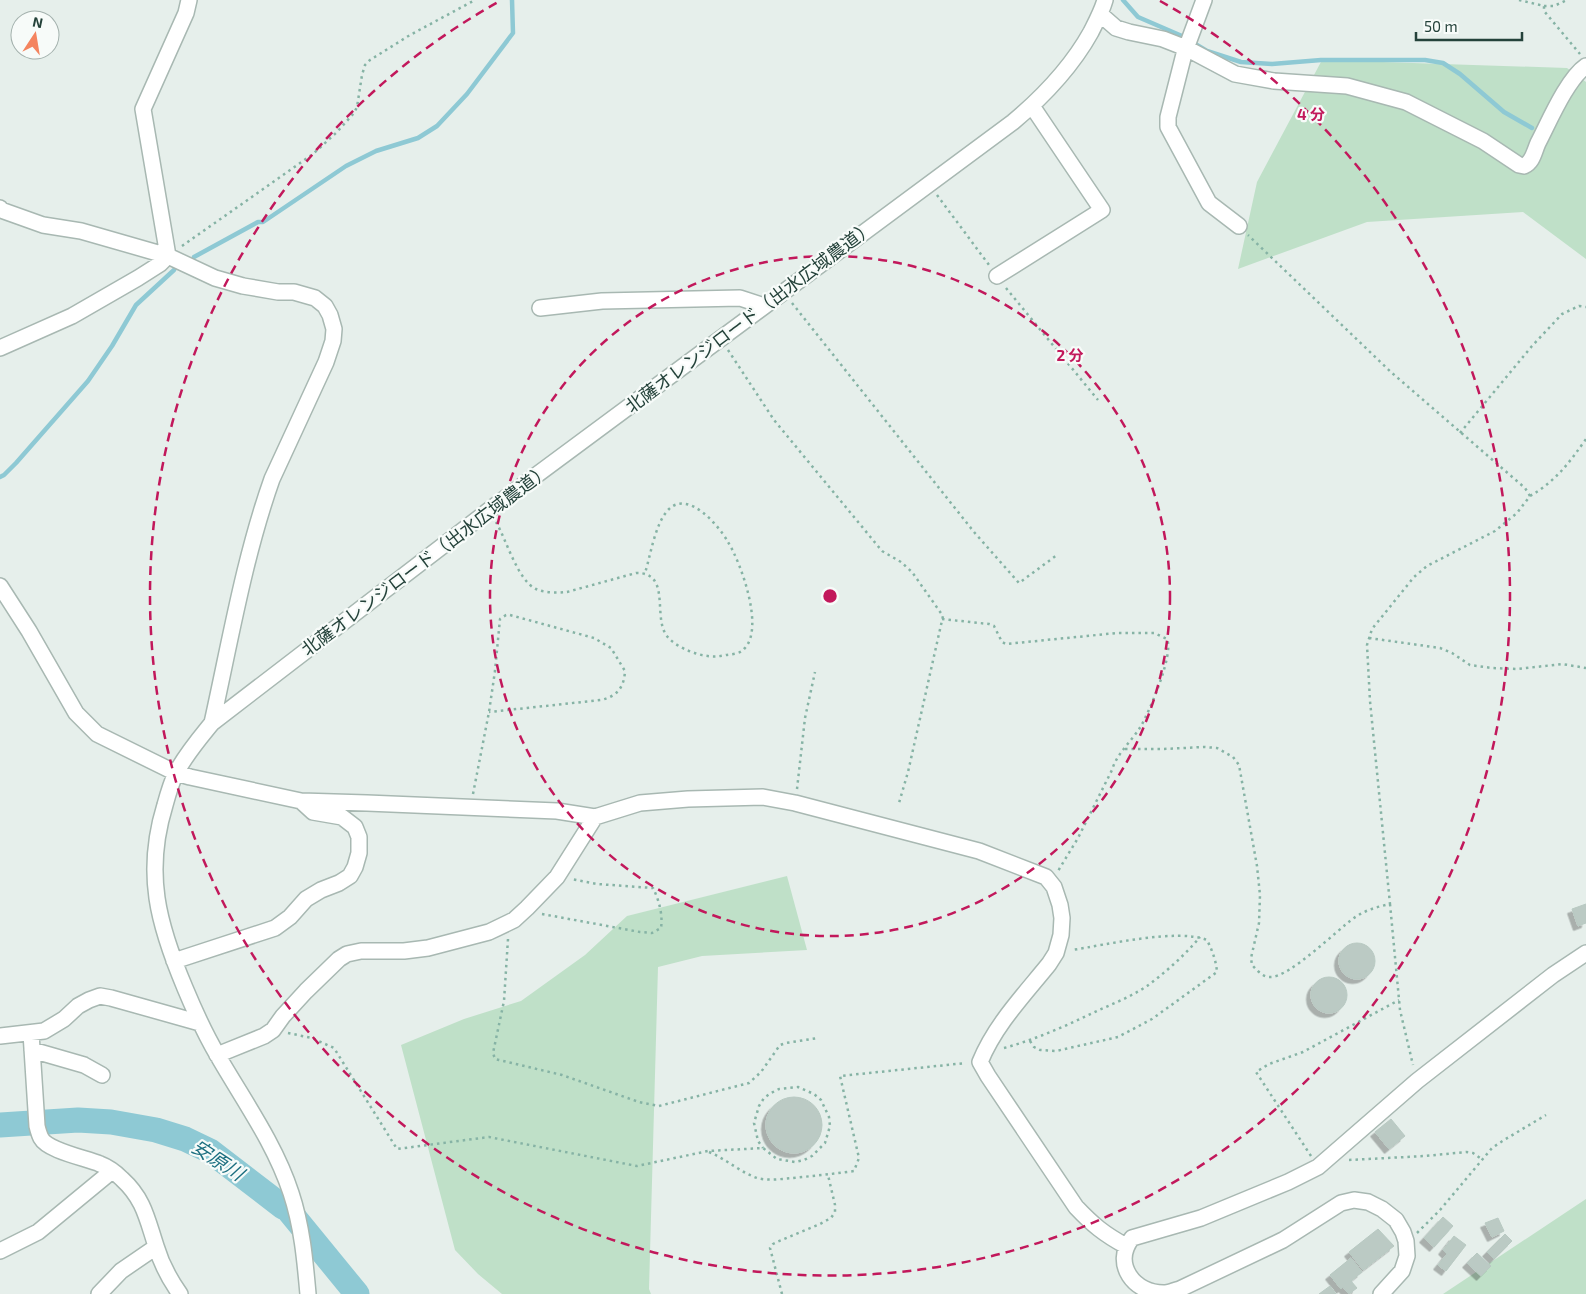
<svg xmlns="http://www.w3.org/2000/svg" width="1586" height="1294" viewBox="0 0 1586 1294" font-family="'Exo 2','Noto Sans JP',sans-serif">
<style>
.green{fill:#bfe0c8}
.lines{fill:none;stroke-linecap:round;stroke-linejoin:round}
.stream{stroke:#8ec9d4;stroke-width:4.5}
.river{stroke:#8ec9d4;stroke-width:25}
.building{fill:#bbcac4;stroke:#b8c9c2;filter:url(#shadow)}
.minor-casing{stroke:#a8b8b2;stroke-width:18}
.path{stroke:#86b3a5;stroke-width:2.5;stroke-dasharray:2.5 4;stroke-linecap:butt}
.minor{stroke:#fff;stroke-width:15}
.ring{fill:none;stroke:#c2185b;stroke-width:2.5;stroke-dasharray:9 6}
.labels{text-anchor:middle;stroke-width:4.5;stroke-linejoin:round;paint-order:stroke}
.street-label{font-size:18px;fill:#24423a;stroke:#f7fbf9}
.water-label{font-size:19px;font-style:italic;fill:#1c6f80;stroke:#f7fbf9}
.centre{fill:#c2185b;stroke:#f7fbf9;stroke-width:2.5}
.ring-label{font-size:15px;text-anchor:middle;font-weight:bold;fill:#c2185b;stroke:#f7fbf9;stroke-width:4.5;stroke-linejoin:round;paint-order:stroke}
</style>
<defs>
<filter id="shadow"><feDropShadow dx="-4.5" dy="4.5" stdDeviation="0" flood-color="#0004"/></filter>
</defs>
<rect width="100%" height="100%" fill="#e6efeb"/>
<!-- green -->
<path class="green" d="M1322 60 1567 68 1586 82V259L1523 212 1367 222 1238 269 1257 182Z
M787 876 807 950 702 956 658 967 649 1289 651 1294H502L478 1274 455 1250 401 1045 464 1019 521 1001 585 955 627 916Z
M1586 1199V1294H1443Z"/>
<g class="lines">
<!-- stream -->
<path class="stream" d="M1123 0 1138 17 1182 36 1207 51 1241 62 1272 64 1321 60H1425L1443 63 1460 74 1504 112 1532 128
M194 257 258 222H263L346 166 376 151 418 138 437 126 467 94 513 33 512 0
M0 477 4 475 16 463 88 381 112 346 136 305 174 270"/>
<!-- river -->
<path class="river" d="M0 1125 78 1120 111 1122 156 1130 185 1139 210 1151 283 1207 285 1206 357 1294"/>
</g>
<!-- building -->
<path class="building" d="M1586 904V923L1578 926 1572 909Z
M1339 961a18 18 0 1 1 36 0a18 18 0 1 1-36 0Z
M1311 995a18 18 0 1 1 36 0a18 18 0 1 1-36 0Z
M766 1125a28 28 0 1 1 56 0a28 28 0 1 1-56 0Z
M1391 1119 1405 1136 1389 1149 1375 1132Z
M1443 1217 1453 1226 1434 1247 1424 1238Z
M1498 1218 1504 1231 1492 1237 1485 1223Z
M1378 1229 1394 1246 1363 1270 1349 1252Z
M1505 1234 1512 1241 1494 1259 1487 1252Z
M1454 1236 1466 1245 1446 1271 1438 1265 1447 1254 1443 1250Z
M1477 1253 1491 1266 1481 1276 1467 1263Z
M1351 1258 1362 1272 1351 1281 1357 1288 1349 1294 1343 1287 1341 1289 1330 1275Z
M1330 1286 1336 1294H1319Z"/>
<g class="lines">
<defs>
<path id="minor" d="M1204 0 1184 54 1168 117V127L1209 203 1239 226
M1100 14 1116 28 1129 32 1163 39 1186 48 1235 74 1274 81 1347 86 1406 102 1483 141 1519 165 1524 166C1533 162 1534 152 1538 143 1549 122 1567 79 1586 66
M0 208 1 210 43 225 81 231 168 256 215 278 243 286 278 292H294L315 298 325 306 330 315 334 329 333 341 326 362 272 479C244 558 230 642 212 723
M168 256 143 109 186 13 189 0
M997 276 1102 210 1032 106
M540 308 602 301 740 298 764 306
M0 348 72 316 138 278 160 264 168 256
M0 586 29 631 76 713 97 734 176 773 190 777 301 801 367 803 557 811 595 817 640 803 688 799 763 797 795 803 979 851 1046 877 1054 887 1060 905 1062 918 1061 935 1056 953 1049 964C1024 995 995 1025 980 1062L988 1076 1076 1207C1093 1225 1104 1234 1126 1246
M174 961 275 928 290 917 306 899 321 890 339 883 350 876 355 867 359 853V837L355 827 342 817 313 812 301 801
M31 1033 37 1126C38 1130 39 1134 41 1138 48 1151 86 1158 100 1164 108 1167 116 1173 122 1179 144 1199 147 1219 156 1246 161 1263 170 1280 180 1294
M0 1036 44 1031 64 1019 78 1006 89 1000 100 996 111 998 200 1023
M32 1050 84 1065 102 1075
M217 1055 264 1036 273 1030 283 1016 306 991 339 959 347 954 361 951H404L428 948 489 932 514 920 527 908 557 877 595 817
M0 1251 38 1232 112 1171
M99 1294 121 1271 156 1247
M308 1294C305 1260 302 1226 291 1193 275 1144 244 1101 218 1056 205 1034 195 1012 185 988 158 924 144 873 165 805 168 794 171 783 176 773 186 754 199 739 212 723L488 511 1013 122C1044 96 1071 68 1091 32 1096 22 1102 11 1105 0
M1381 1294 1402 1271 1407 1256 1406 1241 1403 1232 1396 1220 1382 1209 1368 1202 1354 1200 1341 1203 1283 1240 1180 1289C1175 1290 1170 1293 1165 1293 1134 1294 1112 1264 1132 1238L1201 1218 1288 1182 1318 1167 1417 1081 1553 975 1586 953"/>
</defs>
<!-- minor casing -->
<use href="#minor" class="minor-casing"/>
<!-- path -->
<path class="path" d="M1519 0 1544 6V11L1580 54
M1544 6H1554L1567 0
M937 195 989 265
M182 246 313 154 337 132 354 113 357 107 362 75 365 65 370 60 410 35 475 0
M1006 288 1098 400
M792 303 974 532 1019 583 1057 555
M728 350 774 420 882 551 901 562 912 572 943 616 908 772 899 803
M1460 433 1532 346 1562 314 1579 306 1586 307
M1530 496C1556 481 1569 463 1586 439
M496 522C506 539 518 581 536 589 545 593 557 593 567 592L636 573C670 572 654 613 665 633 670 642 680 647 689 651 702 656 713 658 726 655 732 654 740 654 744 649 765 629 741 563 728 542 719 526 689 490 669 509 655 523 651 554 645 573
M942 619 989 624 994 626 1002 642 1006 644 1117 633H1154L1167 639C1174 654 1150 710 1141 726 1132 741 1117 753 1112 770L1078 838 1058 871
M1369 638 1440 648 1452 653 1470 665 1492 668 1518 669 1562 664 1586 668
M1125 749H1163L1204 747 1217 748 1233 757 1239 765 1257 866 1260 895 1259 923 1251 958 1252 965C1257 970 1262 977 1270 977 1289 978 1337 930 1354 918 1365 910 1377 907 1390 904L1370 701 1367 645 1372 629 1414 577 1427 566 1495 531 1517 513 1530 496 1525 488 1392 373 1248 235
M797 789 805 718 815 672
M473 794 489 712 495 671 500 619 506 615H510L594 638 611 648 625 671C624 688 617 696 601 700L489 712
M1390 904 1400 1010 1413 1065
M542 914 640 932 652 933 661 928C663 915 659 900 653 888L597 884 571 879
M508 939 504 1001 493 1053 495 1059 499 1060 562 1075 639 1102 659 1106 749 1083 761 1072 780 1045 786 1043 818 1038
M288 1033 312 1038 334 1048 397 1149 489 1137 637 1166 708 1151 763 1148 777 1159 795 1162 804 1160 812 1156 825 1143 830 1126 829 1117 821 1100 814 1094 798 1087 779 1089 771 1093 764 1098 759 1106 754 1123 758 1141 763 1148
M1030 1041 1034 1047 1040 1050 1056 1051 1118 1037 1152 1019 1217 972C1216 960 1212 950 1207 940 1178 928 1105 945 1072 950
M1004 1048C1037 1039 1068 1025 1099 1010 1115 1003 1132 996 1147 986 1166 972 1185 955 1200 937
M709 1152C726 1159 740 1172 757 1178 768 1181 781 1179 792 1178 813 1176 833 1174 854 1171L859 1158 840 1076 966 1063
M1311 1156 1256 1072 1269 1064 1303 1052 1399 1000
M1349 1160 1425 1156 1466 1152 1473 1153 1483 1160
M1417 1233 1440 1210 1492 1148 1504 1140 1546 1115
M782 1294 770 1248 773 1244 777 1242 820 1224 831 1218 835 1212V1205L828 1175"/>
<!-- minor -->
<use href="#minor" class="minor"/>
</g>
<!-- distance rings -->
<g class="ring">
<circle cx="830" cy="596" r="340"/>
<path d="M1160 1A680 680 0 1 1 500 1"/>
</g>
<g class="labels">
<!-- street labels -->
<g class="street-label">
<text transform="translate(750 317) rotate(-37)" y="6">北薩オレンジロード（出水広域農道）</text>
<text transform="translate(426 560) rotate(-37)" y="6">北薩オレンジロード（出水広域農道）</text>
</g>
<!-- water labels -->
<g class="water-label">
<text transform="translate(218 1160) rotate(33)" y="7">安原川</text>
</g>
</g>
<circle cx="830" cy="596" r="8" class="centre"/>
<g class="ring-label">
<text x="1311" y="120">4 分</text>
<text x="1070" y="361">2 分</text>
</g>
<!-- north arrow -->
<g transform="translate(35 35) rotate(12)"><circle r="24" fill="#f7fbf9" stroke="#a3b1ad"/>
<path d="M0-4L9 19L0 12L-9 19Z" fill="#f4845f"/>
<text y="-8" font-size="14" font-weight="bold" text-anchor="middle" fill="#24423a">N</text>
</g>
<!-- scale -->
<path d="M1416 32v8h106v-8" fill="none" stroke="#24423a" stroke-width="2.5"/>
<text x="1424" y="32" font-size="15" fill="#24423a" stroke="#f7fbf9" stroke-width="4" paint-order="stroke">50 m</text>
</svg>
